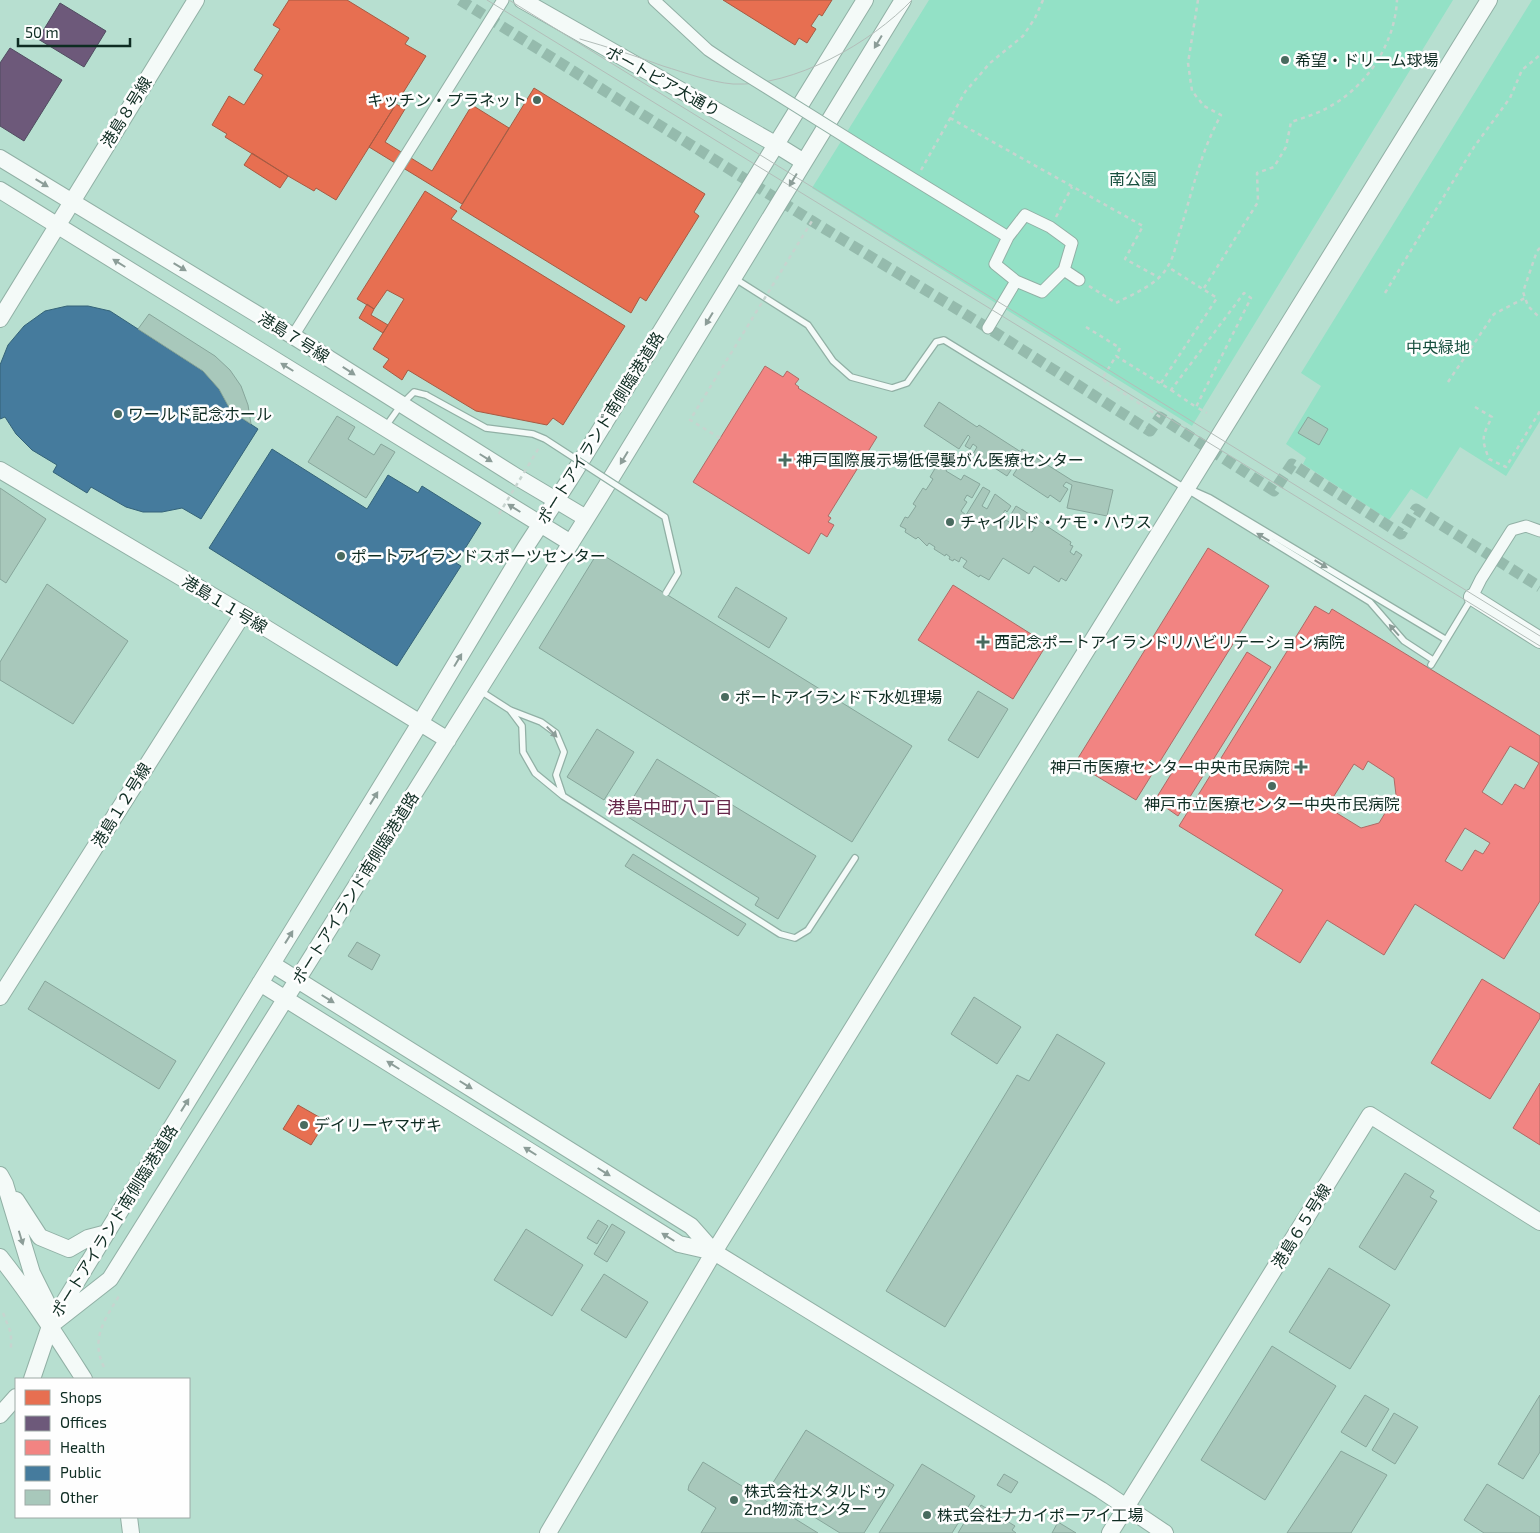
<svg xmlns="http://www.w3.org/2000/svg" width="1540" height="1533" viewBox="0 0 1540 1533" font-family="'Exo 2','Noto Sans JP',sans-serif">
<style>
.green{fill:#93e1c6}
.shops{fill:#e76f51;stroke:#a65b43}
.offices{fill:#6d597a;stroke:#504c60}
.health{fill:#f28482;stroke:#ae6a65;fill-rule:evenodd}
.public{fill:#457b9d;stroke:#346378}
.building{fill:#a8c8bb;stroke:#87a69b}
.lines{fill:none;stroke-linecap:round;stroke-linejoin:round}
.street-tunnel{stroke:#95bbad;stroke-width:11;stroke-dasharray:11 5.5;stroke-linecap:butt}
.lane-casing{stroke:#91b0a5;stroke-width:8}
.street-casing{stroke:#91b0a5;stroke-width:13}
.secondary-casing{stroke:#91b0a5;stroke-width:18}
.path{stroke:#c7d4cf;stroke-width:2.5;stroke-dasharray:4 4;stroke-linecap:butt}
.lane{stroke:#f4faf8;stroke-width:5.5}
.street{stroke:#f4faf8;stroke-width:11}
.secondary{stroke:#f4faf8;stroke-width:16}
.tram{stroke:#b3bdb9;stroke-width:1}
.lane-bridge-casing{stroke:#91b0a5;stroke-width:8;stroke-linecap:butt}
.street-bridge-casing{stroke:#91b0a5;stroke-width:13;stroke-linecap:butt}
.path-bridge{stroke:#c7d4cf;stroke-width:2.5;stroke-dasharray:4 4;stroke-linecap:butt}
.lane-bridge{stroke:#f4faf8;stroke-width:5.5}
.street-bridge{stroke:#f4faf8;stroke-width:11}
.oneway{fill:#8c9d98}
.poi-dot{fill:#496b5f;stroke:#fefefe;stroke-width:2}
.labels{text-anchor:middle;stroke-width:5;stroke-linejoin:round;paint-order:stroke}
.poi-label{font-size:16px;fill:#0e2c22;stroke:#fefefe;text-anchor:start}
.street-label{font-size:16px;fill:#0e2c22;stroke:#fefefe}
.park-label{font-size:16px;fill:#18503f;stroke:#fefefe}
.neighbourhood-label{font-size:18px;fill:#66274a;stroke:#fefefe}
</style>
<rect width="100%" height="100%" fill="#b7dfd0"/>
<!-- green -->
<path class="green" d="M929 0H1453L1192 426 812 188Z
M1532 0H1540V421L1506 476 1460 447 1427 499 1411 489 1389 520 1303 464 1306 458 1286 444 1321 386 1301 373Z"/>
<!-- shops -->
<path class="shops" d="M289 0H347L409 38 405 44 426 56 336 200 316 188 314 191 288 176 225 137 227 134 212 125 229 96 244 105 263 75 254 70 280 29 273 25Z
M723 0H832L822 16 819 14 811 26 816 29 807 43 799 38 795 45Z
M534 88 705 194 694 212 699 216 646 301 640 297 631 313 460 208Z
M396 104 405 109 385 142 432 171 472 105 509 128 462 204 369 147Z
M252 153 288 176 280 188 244 165Z
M425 191 457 211 451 219 625 326 563 425 553 418 547 425 476 411 408 370 402 380 383 367 389 359 373 349 404 299 387 290 374 309 357 299Z
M367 304 374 309 371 315 388 325 383 333 359 318Z
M298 1105 326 1121 311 1145 283 1129Z"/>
<!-- offices -->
<path class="offices" d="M60 3 106 31 84 67 38 39Z
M10 48 62 80 24 141 0 126V63Z"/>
<!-- health -->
<path class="health" d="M765 366 783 377 787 371 799 379 795 384 799 387 798 388 877 437 828 516 831 518 828 522 834 525 827 537 821 533 809 554 693 482Z
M1208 548 1269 586 1136 800 1075 763Z
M953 585 1047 644 1013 699 918 640Z
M1315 606 1329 614 1332 609 1540 736V901L1504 959 1415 904 1384 955 1327 920 1300 963 1255 935 1283 890 1179 826ZM1510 746 1539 763 1524 789 1515 784 1502 805 1482 792ZM1368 761 1394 778 1396 795 1379 823 1361 828 1327 807 1354 764 1363 770ZM1465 828 1490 843 1483 854 1475 850 1462 871 1445 861Z
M1247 652 1271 667 1178 816 1155 800Z
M1482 979 1540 1014V1018L1490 1099 1431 1063Z
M1540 1083V1145L1513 1128Z"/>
<!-- public -->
<path class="public" d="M67 306H88L110 311 203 371 219 389 231 411 258 429 201 519 182 508 162 512H143L126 507 91 487 87 493 53 472 57 465 32 450 16 434 5 417 0 419V365L8 345 24 326 45 311Z
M272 449 367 509 388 475 418 493 422 486 481 523 456 563 461 566 397 666 209 548Z"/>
<!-- building -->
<path class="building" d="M149 314 215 356 230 370 241 386 248 405 251 424 231 411 219 389 203 371 138 329Z
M939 402 977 427 979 425 1021 452 1022 449 1073 481 1113 490 1107 516 1067 508 1072 485 1066 482 1063 486 1068 489 1060 502 1050 495 1048 498 1013 475 1021 463 1017 461 1007 476 973 454 977 447 973 444 970 449 965 446 970 437 968 435 959 449 924 426Z
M337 416 355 427 348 439 374 455 381 444 395 452 366 498 308 462Z
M1308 417 1328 429 1319 445 1298 433Z
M940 460 949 466 946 471 961 480 964 475 980 484 972 498 967 495 964 500 967 502 961 511 966 515 983 487 990 491 982 506 987 509 995 494 1011 506 1007 512 1005 510 998 523 1002 525 1006 520 1011 523 1013 518 1010 516 1016 506 1034 517 1031 524 1023 519 1019 524 1032 532 1039 521 1071 542 1070 545 1073 546 1070 552 1074 555 1076 551 1082 555 1066 581 1061 578 1059 582 1034 566 1029 574 1003 558 989 580 980 575 979 577 963 567 967 561 961 557 959 562 954 559 953 561 949 559 950 557 946 554 945 556 934 549 935 547 929 543 927 546 918 537 916 539 905 532 906 529 900 526 905 517 908 518 916 506 913 504 923 488 926 490 933 479 930 477Z
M0 488 46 519 6 583 0 579Z
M598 552 912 746 852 842 539 648Z
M47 584 128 641 73 724 0 680V662Z
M736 587 787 618 769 648 718 617Z
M978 691 1008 709 978 758 948 740Z
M597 729 634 752 604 800 567 777Z
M657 759 816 856 778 919 755 905 759 898 623 814Z
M633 854 746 924 738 936 625 866Z
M357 942 380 955 372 970 348 956Z
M45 981 176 1061 159 1089 28 1009Z
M974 997 1021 1027 997 1064 951 1034Z
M1057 1034 1105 1063 945 1327 886 1291 1017 1075 1029 1081Z
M1405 1173 1434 1191 1430 1197 1437 1201 1395 1270 1359 1247Z
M598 1220 608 1226 597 1244 587 1238Z
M612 1224 625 1232 607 1262 594 1254Z
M526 1229 583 1265 552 1316 494 1280Z
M1329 1268 1390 1305 1350 1369 1289 1332Z
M604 1274 648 1302 626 1338 581 1310Z
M1272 1346 1336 1386 1265 1500 1201 1460Z
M1365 1395 1389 1409 1366 1447 1341 1432Z
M1540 1395V1452L1523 1479 1498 1464Z
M1394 1413 1418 1427 1395 1464 1372 1450Z
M806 1430 894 1485 864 1533H840L769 1489Z
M1341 1451 1387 1475 1351 1533H1287Z
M703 1462 818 1533H701L716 1508 688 1490 689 1485Z
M922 1464 975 1496 952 1533H879Z
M1004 1474 1018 1482 1011 1493 997 1485Z
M1487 1484 1540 1517V1533H1484L1464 1520Z
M981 1505 1015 1526 1012 1530 1016 1533H958L973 1508 978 1510Z
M1058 1522 1076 1533H1052Z"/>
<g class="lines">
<!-- street-tunnel -->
<path class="street-tunnel" d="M460 0 812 221 988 328 1150 431 1160 417 1274 491 1292 464 1401 534 1416 509 1540 587"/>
<defs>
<path id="lane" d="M734 278 808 325 833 361 851 377 892 388 907 383 936 342 944 340 1370 602 1404 641 1433 660
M386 426 401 405 414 392 426 395
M1194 491 1210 498 1445 639
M1431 665 1471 599
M479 690 510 710 541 722 556 733 564 752 556 775 563 796
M510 710 522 726 523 752 535 773 563 796 780 934 795 938 808 930 855 858"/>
<path id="street" d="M654 0 708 50 735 68
M871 153 1008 237
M1025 215 1050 227 1072 243 1064 270 1042 292 1016 281 995 264 1008 237Z
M1064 270 1079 280
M988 328 1016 281
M293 336 503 0
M1472 597 1481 579 1512 530 1526 526 1540 531"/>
<path id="secondary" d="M522 0 775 144 804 162
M0 158 293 336 517 477 586 518
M0 190 571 543
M0 319 196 0
M0 470 243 614 448 740
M1472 597 1540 640
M272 964 691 1226 714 1252 1101 1490 1165 1533
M260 983 679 1244 714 1252
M0 997 243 614
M0 1175 5 1184 32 1273 51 1311 50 1326 32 1379
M16 1200 40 1237 69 1249 88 1238 107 1233
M0 1257C31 1296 57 1337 84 1379
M55 1317 420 723 525 548 570 479 865 0
M50 1326 110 1279 599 498 903 0
M0 1415 16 1397
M129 1517 131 1533
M548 1533 714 1252 1489 0
M1110 1533 1370 1115 1540 1222"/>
</defs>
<!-- lane casing -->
<use href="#lane" class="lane-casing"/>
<!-- street casing -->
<use href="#street" class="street-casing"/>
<!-- secondary casing -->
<use href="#secondary" class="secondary-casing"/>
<!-- path -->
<path class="path" d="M950 118 1143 226 1125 259 1158 277
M921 170 965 92 990 63 1023 36 1035 18 1043 0
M1056 217 1072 187
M1540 248 1537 251 1523 292 1528 306 1540 318
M1089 286 1116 303C1133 294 1159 284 1168 266 1174 257 1176 244 1179 234 1192 193 1200 153 1221 115L1204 106 1192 91 1188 63 1198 0
M1204 288 1258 202 1257 173 1274 167 1286 147 1291 122C1303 118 1316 114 1327 108 1366 88 1395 44 1397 0
M1385 293 1474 147 1510 98 1522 70 1540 55
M1086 327 1120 348 1116 356
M1448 382 1494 314 1525 298
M1161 383 1217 298 1168 267
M1171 390 1196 407
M1475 407 1492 417C1482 437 1481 438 1489 459L1506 467 1540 411
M1160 417 1102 379 1116 356 1171 390 1244 293 1251 298 1196 407 1207 413
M3 1313 11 1333V1351
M104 1367C90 1339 105 1319 119 1296"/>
<!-- lane -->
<use href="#lane" class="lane"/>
<!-- street -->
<use href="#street" class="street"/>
<!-- secondary -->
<use href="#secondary" class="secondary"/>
<!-- tram -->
<path class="tram" d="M487 0 1540 646
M509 0 1540 636
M580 39C608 47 636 56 663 66 686 73 710 82 733 84 794 87 871 43 912 0"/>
<defs>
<path id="lane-bridge" d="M426 395 486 428 533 434 545 439 665 517 678 573 666 593"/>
<path id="street-bridge" d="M735 68 871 153"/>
</defs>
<!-- lane-bridge casing -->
<use href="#lane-bridge" class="lane-bridge-casing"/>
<!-- street-bridge casing -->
<use href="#street-bridge" class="street-bridge-casing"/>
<!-- path-bridge -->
<path class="path-bridge" d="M720 438 690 420 812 221
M499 514 540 446"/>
<!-- lane-bridge -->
<use href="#lane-bridge" class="lane-bridge"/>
<!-- street-bridge -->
<use href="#street-bridge" class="street-bridge"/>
</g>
<!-- one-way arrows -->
<defs><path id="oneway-solid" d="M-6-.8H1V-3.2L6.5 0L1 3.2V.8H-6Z" transform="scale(1.25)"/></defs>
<g class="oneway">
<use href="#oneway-solid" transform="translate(878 42) rotate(121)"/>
<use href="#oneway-solid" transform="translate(793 180) rotate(121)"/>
<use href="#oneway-solid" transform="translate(42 183) rotate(31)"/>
<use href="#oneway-solid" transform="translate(119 263) rotate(-148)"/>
<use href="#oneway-solid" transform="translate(180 267) rotate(31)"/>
<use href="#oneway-solid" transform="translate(709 319) rotate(121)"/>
<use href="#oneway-solid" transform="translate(287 367) rotate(-148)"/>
<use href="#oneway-solid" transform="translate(349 371) rotate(33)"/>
<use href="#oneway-solid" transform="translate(486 458) rotate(32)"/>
<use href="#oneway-solid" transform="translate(624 458) rotate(121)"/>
<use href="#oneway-solid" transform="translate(514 508) rotate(-148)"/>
<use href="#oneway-solid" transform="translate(1263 537) rotate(-149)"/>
<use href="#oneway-solid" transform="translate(1321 564) rotate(31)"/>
<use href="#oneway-solid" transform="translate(1394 630) rotate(-131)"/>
<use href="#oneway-solid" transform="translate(458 660) rotate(-59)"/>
<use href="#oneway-solid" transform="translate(552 732) rotate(46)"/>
<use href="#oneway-solid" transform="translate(374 798) rotate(-58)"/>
<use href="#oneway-solid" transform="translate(289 937) rotate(-58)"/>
<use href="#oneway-solid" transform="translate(328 999) rotate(32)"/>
<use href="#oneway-solid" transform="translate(393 1065) rotate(-148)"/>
<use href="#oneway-solid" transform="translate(466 1085) rotate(32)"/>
<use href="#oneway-solid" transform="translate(185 1105) rotate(-58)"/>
<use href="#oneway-solid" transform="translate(530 1151) rotate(-148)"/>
<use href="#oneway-solid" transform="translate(604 1172) rotate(32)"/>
<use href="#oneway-solid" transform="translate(668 1237) rotate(-148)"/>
<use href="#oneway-solid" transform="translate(21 1238) rotate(73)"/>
</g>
<!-- markers -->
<g class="poi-dot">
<circle cx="1285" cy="60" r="5"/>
<circle cx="537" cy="100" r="5"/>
<circle cx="118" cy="414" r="5"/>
<path d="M782.5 452.5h5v5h5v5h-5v5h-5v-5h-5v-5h5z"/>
<circle cx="950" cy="522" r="5"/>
<circle cx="341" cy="556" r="5"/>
<path d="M980.5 634.5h5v5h5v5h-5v5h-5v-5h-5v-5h5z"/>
<circle cx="725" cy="697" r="5"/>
<path d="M1298.5 759.5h5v5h5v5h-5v5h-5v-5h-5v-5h5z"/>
<circle cx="1272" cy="786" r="5"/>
<circle cx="304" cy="1125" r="5"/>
<circle cx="734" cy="1500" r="5"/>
<circle cx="927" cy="1515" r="5"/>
</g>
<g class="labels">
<!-- poi labels -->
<g class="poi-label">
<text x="1295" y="66">希望・ドリーム球場</text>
<text x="527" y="106" text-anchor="end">キッチン・プラネット</text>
<text x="128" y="420">ワールド記念ホール</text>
<text x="796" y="466">神戸国際展示場低侵襲がん医療センター</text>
<text x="960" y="528">チャイルド・ケモ・ハウス</text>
<text x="351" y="562">ポートアイランドスポーツセンター</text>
<text x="994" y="648">西記念ポートアイランドリハビリテーション病院</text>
<text x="735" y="703">ポートアイランド下水処理場</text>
<text x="1290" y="773" text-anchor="end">神戸市医療センター中央市民病院</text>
<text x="1272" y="810" text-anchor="middle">神戸市立医療センター中央市民病院</text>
<text x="314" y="1131">デイリーヤマザキ</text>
<text x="744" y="1497">株式会社メタルドゥ<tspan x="744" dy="18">2nd物流センター</tspan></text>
<text x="937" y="1521">株式会社ナカイポーアイ工場</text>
</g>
<!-- street labels -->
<g class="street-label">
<text transform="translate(663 81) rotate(29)" y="6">ポートピア大通り</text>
<text transform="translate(126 112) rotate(-58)" y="6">港島８号線</text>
<text transform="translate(294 337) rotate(32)" y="6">港島７号線</text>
<text transform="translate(600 428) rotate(-58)" y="6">ポートアイランド南側臨港道路</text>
<text transform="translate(225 604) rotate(31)" y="6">港島１１号線</text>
<text transform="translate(121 805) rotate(-58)" y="6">港島１２号線</text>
<text transform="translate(355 888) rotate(-58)" y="6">ポートアイランド南側臨港道路</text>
<text transform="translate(114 1221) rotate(-58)" y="6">ポートアイランド南側臨港道路</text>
<text transform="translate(1301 1226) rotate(-58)" y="6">港島６５号線</text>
</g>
<!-- park labels -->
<g class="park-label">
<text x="1133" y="185">南公園</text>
<text x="1438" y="353">中央緑地</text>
</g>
<!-- neighbourhood labels -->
<g class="neighbourhood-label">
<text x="670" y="814">港島中町八丁目</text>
</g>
</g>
<!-- legend -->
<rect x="15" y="1378" width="175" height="140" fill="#fefefe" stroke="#9eaaa6"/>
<rect x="25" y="1390" width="25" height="15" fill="#e76f51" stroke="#9eaaa6"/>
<text x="60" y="1403" font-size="15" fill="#0e2c22">Shops</text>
<rect x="25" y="1416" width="25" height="15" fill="#6d597a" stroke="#9eaaa6"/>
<text x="60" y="1428" font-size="15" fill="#0e2c22">Offices</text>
<rect x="25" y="1440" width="25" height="15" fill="#f28482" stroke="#9eaaa6"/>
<text x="60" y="1453" font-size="15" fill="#0e2c22">Health</text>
<rect x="25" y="1466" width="25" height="15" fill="#457b9d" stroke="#9eaaa6"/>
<text x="60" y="1478" font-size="15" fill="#0e2c22">Public</text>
<rect x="25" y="1490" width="25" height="15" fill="#a8c8bb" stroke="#9eaaa6"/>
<text x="60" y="1503" font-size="15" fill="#0e2c22">Other</text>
<!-- scale -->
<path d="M18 38v8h112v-8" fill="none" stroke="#0e2c22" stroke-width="2.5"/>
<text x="25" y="38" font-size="15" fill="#0e2c22" stroke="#fefefe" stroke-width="4" paint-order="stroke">50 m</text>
</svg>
